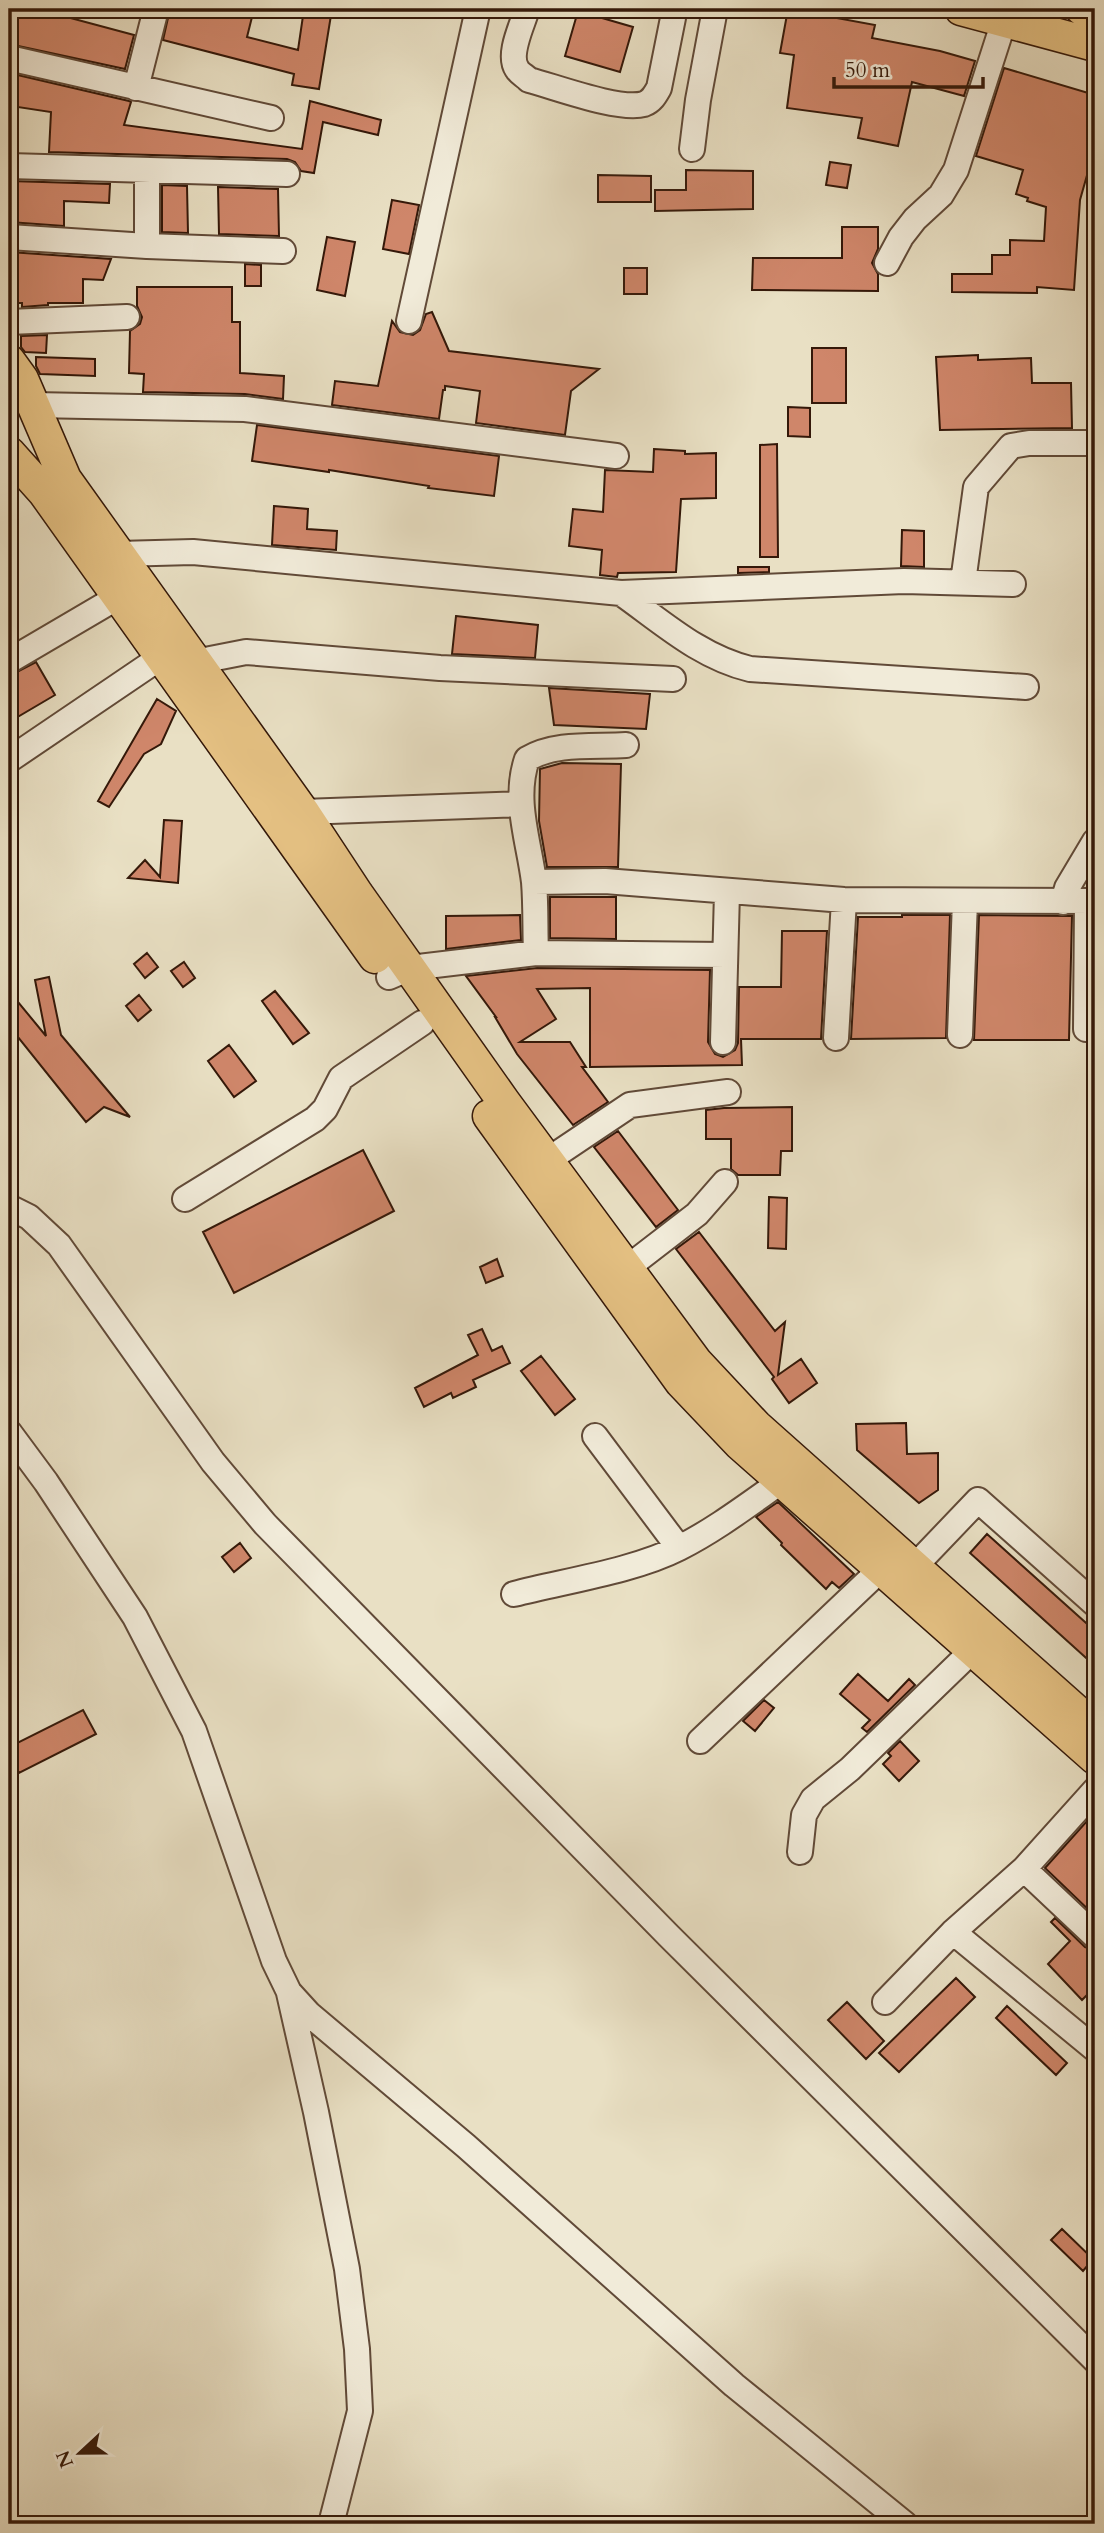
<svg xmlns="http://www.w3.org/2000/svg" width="1104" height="2533" viewBox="0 0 1104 2533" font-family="Cardo,serif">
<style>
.building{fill:#cf866a;stroke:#341809;stroke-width:2}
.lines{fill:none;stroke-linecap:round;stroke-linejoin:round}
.minor-casing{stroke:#614a38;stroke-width:28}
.major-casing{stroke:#341809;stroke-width:35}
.minor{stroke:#f1ebd9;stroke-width:24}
.major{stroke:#e4c082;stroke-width:32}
</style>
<rect width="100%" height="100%" fill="#e9e0c4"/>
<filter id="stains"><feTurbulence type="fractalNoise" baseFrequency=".00286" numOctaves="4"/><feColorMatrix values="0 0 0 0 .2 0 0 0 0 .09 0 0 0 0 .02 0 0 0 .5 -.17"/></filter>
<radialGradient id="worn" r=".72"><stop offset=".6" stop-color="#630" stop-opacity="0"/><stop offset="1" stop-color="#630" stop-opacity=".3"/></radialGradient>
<!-- building -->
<path class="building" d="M9 9H37L134 35 125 69 9 44Z
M170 9H254L247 37 298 50 304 9H332L319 89 292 85 294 74 163 40Z
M788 9 875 25 872 38 940 51 975 61 964 96 912 82 898 146 858 138 862 118 787 108 794 55 780 53Z
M578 11 633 27 620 72 565 56Z
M1004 68 1095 95V147L1080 200 1074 290 1037 287V293L952 292V274H992V255H1010V240L1044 241 1046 207 1027 201 1028 198 1016 194 1023 170 976 156Z
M9 73 129 101 131 102 124 125 302 149 310 101 381 120 378 135 323 122 314 173 301 171 295 162 287 159 49 152 51 112 11 106 14 86 9 85Z
M830 162 851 165 847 188 826 185Z
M686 170 753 171V209L655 211V190H686Z
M598 175 651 176V202H598Z
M9 181 110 184 109 203 64 201V226L9 222Z
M162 185 187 186 188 233 162 232Z
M218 187 278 189 279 236 219 234Z
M392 200 419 205 409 254 383 249Z
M842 227H878V249L872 263 878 274V291L752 290 753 258H842Z
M327 237 355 242 345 296 317 290Z
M9 252 111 259 103 280 83 279V303H48V305L22 307V303H9Z
M245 264 261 265V286H245Z
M624 268H647V294H624Z
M137 287H232V322H240V373L284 376 283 399 245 394 143 392 144 374 129 373 130 331 140 324 142 317 137 306Z
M432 312 449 351 599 369 571 391 565 435 476 423 480 391 445 386V390H443L439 419 332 405 335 381 378 386 392 321 400 332 413 335 420 330 426 314Z
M47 335 46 353 25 352 21 347V336Z
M812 348H846V403H812Z
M978 355V360L1031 358 1032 383H1071L1072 428 940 430 936 357Z
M36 357 95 359V376L40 374 36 366Z
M788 407 810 408V437L788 436Z
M257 425 499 456 494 496 428 488 429 486 329 470V472L252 461Z
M777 444 778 557H760V445Z
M654 449 685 451V454L716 453V498L681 499 676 572 618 573 617 577 600 575 602 550 569 546 573 509 603 512 605 470 653 472Z
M274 506 308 509 307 529 337 531 336 550 272 545Z
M902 530 924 531V567L901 566Z
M738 567H769V572L738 573Z
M456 616 538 625 535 658 452 654Z
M36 662 55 695 9 722V676Z
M549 688 650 694 646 729 554 725Z
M157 699 176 711 161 744 144 754 109 807 98 801Z
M562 763 621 764 618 867H547L539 821 540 769Z
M164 820 182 821 178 883 128 878 145 860 160 877Z
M550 897H616V939L550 938Z
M520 915 521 940 446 949V916Z
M902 915H950L946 1038 851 1039 858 917H902Z
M979 915 1072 916 1069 1040H974Z
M782 931H827L821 1039H741L742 1065 590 1067V988L537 989 556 1019 520 1042H570L586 1067H582L608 1102 573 1125 517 1054 495 1017H496L466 976 537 968 710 970 708 1042 715 1054 723 1057 735 1050 738 1043 739 987H781Z
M147 953 158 967 145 978 134 964Z
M184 962 195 978 183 987 171 971Z
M49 977 61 1035 130 1117 104 1107 86 1122 9 1026V991L46 1036 35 980Z
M275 991 309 1033 293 1044 262 1001Z
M139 995 151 1010 138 1021 126 1006Z
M229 1045 256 1081 234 1097 208 1061Z
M792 1107V1151H781L780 1175H738L731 1169V1139H706V1110L724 1108Z
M618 1131 678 1210 656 1227 594 1147Z
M363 1150 394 1211 234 1293 203 1232Z
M769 1197 787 1198 786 1249 768 1248Z
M699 1232 775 1331 785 1322 778 1375 801 1359 817 1383 789 1403 772 1379 774 1377 676 1249Z
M497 1259 503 1276 486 1283 480 1267Z
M482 1329 492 1351 502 1346 510 1363 473 1380 476 1387 453 1398 451 1393 424 1407 415 1388 478 1355 468 1335Z
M541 1356 575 1399 555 1415 521 1371Z
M906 1423 907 1454 938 1453V1490L919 1503 857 1450 856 1424Z
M778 1502 854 1574 839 1588 832 1582 826 1589 781 1545 782 1543 756 1517Z
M987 1534 1095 1631V1666L970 1553Z
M240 1543 251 1558 234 1572 222 1557Z
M858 1674 888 1701 909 1679 915 1685 867 1732 862 1728 870 1720 840 1694Z
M764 1700 774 1708 755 1731 743 1721Z
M83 1710 96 1734 19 1773 9 1753V1747Z
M900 1741 919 1761 899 1781 883 1764 891 1756 888 1753Z
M1095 1812V1916L1045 1868Z
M1055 1918 1085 1947 1095 1950V2003L1087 1995 1082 2000 1048 1964 1070 1941 1051 1922Z
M956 1978 975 1997 899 2072 879 2053Z
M847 2002 884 2041 866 2059 828 2020Z
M1007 2006 1067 2063 1056 2075 996 2018Z
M1062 2229 1093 2259 1083 2271 1051 2240Z"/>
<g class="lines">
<defs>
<path id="minor" d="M527 9C523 24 507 54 517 69 519 73 525 76 529 80 556 87 619 111 644 104 652 101 655 95 659 88L673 18
M9 58 271 118
M136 88 156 9
M692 149 698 100 715 9
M9 166 287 174
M9 237 147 246 283 251
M147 246V172
M887 263 901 237 915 219 941 195 956 170 1004 21
M409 321 478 9
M9 322 127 317
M33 405 245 409 616 456
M118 554 193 552 621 593 904 581 1013 584
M963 582 976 487 1011 446 1029 443H1095
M621 593C662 622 700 657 750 669L1026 687
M9 661 118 597
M195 662 246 652 440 668 673 679
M9 760 161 657
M303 812 521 804
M534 882 605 881 844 900 1095 901
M1063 902 1067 888 1095 841
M536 953C535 930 536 906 534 882 529 841 513 800 527 759 556 742 593 747 626 745
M389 977 410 968 536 953 725 955
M1086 1029 1087 902
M960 1035 965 901
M836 1038 844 900
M723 1042 727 892
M548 1160 630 1105 728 1092
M185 1199 315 1119 325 1109 341 1078 422 1023
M9 1207 29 1217 59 1245 213 1462 265 1524 669 1936 1095 2360
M627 1268 697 1214 725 1182
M9 1432 46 1482 135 1617 194 1731 274 1961 289 1992 309 2014 466 2146 734 2385 905 2524
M595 1436 679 1548
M914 1567 978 1500 1095 1604
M514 1594C564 1581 634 1571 679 1548 715 1530 749 1504 782 1481
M700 1741 881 1569
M800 1852 804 1815 813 1799 850 1769 973 1650
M1024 1869 1095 1936
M953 1932 1095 2049
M289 1993 316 2112 347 2269 357 2349 360 2411 331 2524
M885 2002 953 1932 1024 1869 1095 1790"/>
<path id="major" d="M961 9 1095 45
M1082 9 1095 13
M9 361 22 379 65 479 303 812 357 894 504 1102 696 1362 756 1426 1095 1728
M9 453 44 492 375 957
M489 1116 681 1382 740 1444 1095 1758"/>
</defs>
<!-- minor casing -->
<use href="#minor" class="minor-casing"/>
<!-- major casing -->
<use href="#major" class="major-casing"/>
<!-- minor -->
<use href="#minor" class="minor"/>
<!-- major -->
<use href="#major" class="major"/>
</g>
<!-- margin -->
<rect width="1104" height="2533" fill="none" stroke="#e9e0c4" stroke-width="35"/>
<rect x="10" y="10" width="1083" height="2512" fill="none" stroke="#341809" stroke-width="3.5"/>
<rect x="18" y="18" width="1069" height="2498" fill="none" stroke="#341809" stroke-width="2"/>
<!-- north arrow -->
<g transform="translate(80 2453) rotate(248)" stroke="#f1ebd9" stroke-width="5" paint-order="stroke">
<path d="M0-5L12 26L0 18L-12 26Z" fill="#341809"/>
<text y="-10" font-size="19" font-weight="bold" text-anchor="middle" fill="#341809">N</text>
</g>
<!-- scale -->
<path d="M834 77v10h149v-10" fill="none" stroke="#341809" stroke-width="3.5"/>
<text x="845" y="77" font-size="21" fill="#341809" stroke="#f1ebd9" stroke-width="5" paint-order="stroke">50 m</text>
<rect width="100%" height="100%" filter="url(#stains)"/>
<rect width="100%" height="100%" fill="url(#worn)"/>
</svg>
